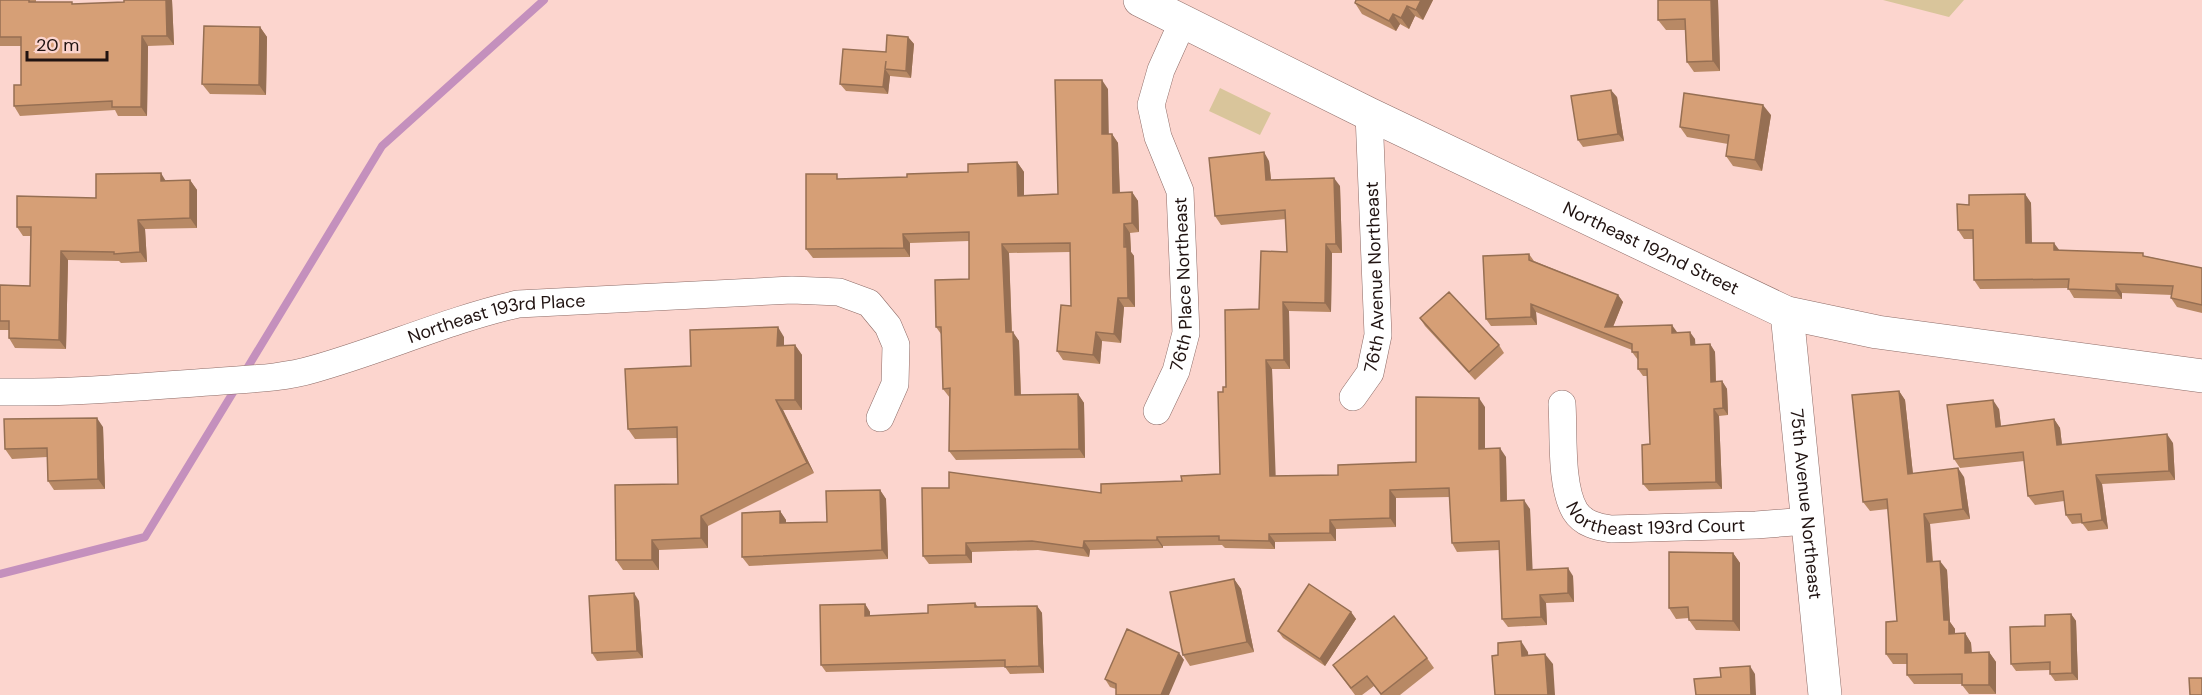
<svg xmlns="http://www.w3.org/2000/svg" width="2202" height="695" viewBox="0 0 2202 695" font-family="'DM Sans',sans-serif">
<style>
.green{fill:#d9c59b}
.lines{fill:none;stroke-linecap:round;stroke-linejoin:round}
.stream{stroke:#c490bd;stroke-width:8}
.minor-casing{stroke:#8d6b66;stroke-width:28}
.tertiary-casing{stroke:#8d6b66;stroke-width:34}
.minor{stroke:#fff;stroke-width:27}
.tertiary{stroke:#fff;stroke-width:33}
.wall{fill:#b88965}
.shaded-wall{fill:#966f53}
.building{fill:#d69f76;stroke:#966f53;stroke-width:1.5}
.labels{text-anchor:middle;stroke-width:4.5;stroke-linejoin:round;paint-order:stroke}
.street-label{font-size:18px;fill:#201311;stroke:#fcd5ce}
</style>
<rect width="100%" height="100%" fill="#fcd5ce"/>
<!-- green -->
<path class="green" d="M1883 0H1964L1949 17Z
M1220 88 1271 113 1260 135 1209 111Z"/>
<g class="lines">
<!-- stream -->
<path class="stream" d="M243 375 382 146 544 0
M0 574 145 537 237 386"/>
<defs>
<g id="minor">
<path id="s1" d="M0 392C70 393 140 387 209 382 243 379 281 379 314 369 382 350 448 320 518 304L792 290 839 292 869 303 888 326 896 345 895 384 880 418"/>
<path id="s2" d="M1353 397 1370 373 1378 335 1369 114"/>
<path id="s3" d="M1562 404C1564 434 1560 486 1575 511 1583 524 1598 527 1611 529L1756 525 1807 521"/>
<path id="s4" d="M1157 411 1176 371 1186 333 1180 191 1158 137 1151 105 1161 70 1183 21"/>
</g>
<g id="tertiary">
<path id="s5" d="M1140 0 1369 114 1787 313 1877 332 2202 376"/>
<path id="s6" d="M1787 313 1825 695"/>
</g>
</defs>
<!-- minor casing -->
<use href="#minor" class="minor-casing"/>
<!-- tertiary casing -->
<use href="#tertiary" class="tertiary-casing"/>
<!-- minor -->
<use href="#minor" class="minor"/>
<!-- tertiary -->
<use href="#tertiary" class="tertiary"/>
</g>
<!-- wall -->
<path class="wall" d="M0 0H36V2L74 4 172 0 174 45 148 46 147 116H118L115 110 20 116 14 106 21 85V46H0Z
M1356 0H1433L1423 20 1415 16 1409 29 1400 24 1396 31 1362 14 1355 3Z
M1658 0H1718L1720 71 1694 72 1687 62 1685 30H1666L1658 20Z
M260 27 267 37 266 95 210 94 202 84Z
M908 37 914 44 911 78 890 76 888 94 846 91 840 84Z
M1108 89V134H1112L1118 143 1120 192H1132L1138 201 1139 232 1130 233 1131 252 1134 256 1135 307H1124L1121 343 1102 341 1100 364 1063 360 1057 351 1071 306 1070 252 1009 253 1012 332 1019 341 1021 395 1078 394 1084 403 1085 458 956 460 949 451 950 398 943 389 941 334 936 327 969 279V241L910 243V257L813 258 806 249 841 179 907 177 968 172 1017 162 1024 172V195L1058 194Z
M1617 97 1624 141 1583 147 1578 140Z
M1771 115 1762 171 1733 166 1726 156 1728 144 1687 137 1680 127Z
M1269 161 1271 180 1340 186 1342 253H1332L1331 312 1289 311 1290 369H1272L1275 476 1338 475 1416 462 1485 407V448L1506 457 1507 501 1530 509 1532 570 1573 576 1574 602 1546 603 1547 625 1508 627 1502 619 1499 550 1457 552 1452 543 1450 497 1396 498V527L1336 529V541L1275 542V549L1225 548 1222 545 1163 546V548L1090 550 1089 557 1038 550 972 552V563L929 564 923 556 1101 493 1182 481 1220 474 1223 392 1226 387 1259 309 1287 252 1286 219 1221 225 1215 216Z
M190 180 197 190V228L145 229 147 262 121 263 119 261 68 260 66 349 15 348 9 338V330H0V285L30 286 31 236H23L17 227 96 198 166 181Z
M2025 194 2031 203 2032 243 2059 250 2145 256 2202 268V313L2177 307 2171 298 2172 295 2122 293V299L2074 298 2068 288 1980 289 1974 280 1973 239H1964L1958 230 1969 205Z
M1529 254 1534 261 1618 295 1623 302 1613 327 1677 333 1695 339V345L1710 344 1715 352 1716 382 1722 381 1727 389 1728 415 1719 416 1722 489 1649 491 1643 484 1650 444 1648 376H1643L1638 369V360L1632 352V350L1536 312 1537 325 1491 326 1486 319Z
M1420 318 1499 345 1504 353 1475 380 1425 326Z
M784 337V346L795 345 802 355V410H783L814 473 708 526V548L659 550V570H623L616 560 678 484 677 438 635 439 628 429 691 366Z
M1899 391 1905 400 1913 474 1964 477 1970 519 1930 524 1933 561 1947 570 1950 622 1955 629V634L1965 633 1971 643 1972 653 1989 652 1996 662V694H1969L1962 685V684H1914L1907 675V664H1893L1886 654 1897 621 1888 509 1870 511 1863 502Z
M1999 409 2001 426 2054 419 2060 428 2062 445 2173 443 2175 480 2102 484 2108 529 2088 531 2082 523 2072 524 2066 515 2064 501 2035 505 2028 496 2024 461 1960 468 1954 459Z
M103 427 105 489 54 490 48 481 47 457 12 459 5 449Z
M880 490 886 499 888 559 749 566 742 557 780 511 786 520V523L827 522Z
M1733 553 1740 563V631L1696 630 1689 620V618L1676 619 1669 608Z
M1234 579 1241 589 1254 652 1190 666 1183 655Z
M639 601 643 658 597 661 592 653Z
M975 603 978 607 1037 606 1042 613 1044 673 1010 674 1005 667 826 672 821 665 865 604 870 612V616L928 613Z
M1351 612 1356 619 1325 666 1283 638 1278 631Z
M2071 614 2076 621 2078 680 2055 681 2050 674V670L2016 671 2011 664 2045 626Z
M1179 653 1184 660 1116 689 1110 687 1105 679Z
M1427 658 1434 668 1400 695H1381L1374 686 1362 695H1355L1333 665Z"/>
<!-- shaded-wall -->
<path class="shaded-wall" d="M166 0H172L174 45 167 36Z
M1421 0H1433L1423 20 1416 10Z
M1711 0H1718L1720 71 1713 61Z
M1407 6 1415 16 1409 29 1401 18Z
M1393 14 1400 24 1396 31 1389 21Z
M260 27 267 37 266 95 259 85Z
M142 36 148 46 147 116 141 107Z
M908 37 914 44 911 78 906 71Z
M886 61 885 69 890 76 888 94 883 87Z
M1102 80 1108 89 1109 143 1102 134Z
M1611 90 1617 97 1624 141 1618 134Z
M1763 105 1771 115 1762 171 1755 160Z
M1112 134 1118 143 1120 202 1113 193Z
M1264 152 1269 161 1272 189 1266 180Z
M1017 162 1024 172V205L1018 196Z
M161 173 167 183 161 181Z
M1334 178 1340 186 1342 253 1336 244Z
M190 180 197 190V228L190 218Z
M1132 192 1138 201 1139 232 1132 223Z
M2025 194 2031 203 2032 252 2026 243Z
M138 220 145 229 147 262 140 252Z
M1124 224 1130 233 1131 252 1134 256 1135 307 1128 298Z
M903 234 910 243V257L904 248Z
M2054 243 2060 251 2054 250Z
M1002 244 1009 253 1012 341 1006 332Z
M1326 244 1332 253 1331 312 1325 303Z
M61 251 68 260 66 349 59 340Z
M2116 284 2122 293V299L2116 291Z
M1618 295 1623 302 1610 334 1605 327Z
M1118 298 1124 307 1121 343 1114 334Z
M1283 302 1289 311 1290 369 1284 360Z
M1531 304 1536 312 1537 325 1531 317Z
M1672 325 1677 332 1672 333Z
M778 327 784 337V356L777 346Z
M1013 332 1019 341 1021 404 1015 395Z
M1096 332 1102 341 1100 364 1093 355Z
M1690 332 1695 339 1696 352 1691 345Z
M1710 344 1715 352 1716 389 1711 382Z
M795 345 802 355V410L795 400Z
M1266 360 1272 369 1276 485 1270 476Z
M1722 381 1727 389 1728 415 1723 408Z
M1899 391 1905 400 1914 484 1908 474Z
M1078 394 1084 403 1085 458 1079 449Z
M1479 398 1485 407V457L1479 449Z
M776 400 783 410 814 473 807 463Z
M1993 400 1999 409 2002 436 1996 427Z
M1714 409 1719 416 1722 489 1716 482Z
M97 418 103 427 105 489 98 479Z
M2054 419 2060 428 2063 454 2057 445Z
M2167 434 2173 443 2175 480 2169 471Z
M1500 448 1506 457 1507 510 1501 501Z
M1958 468 1964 477 1970 519 1963 509Z
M2096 475 2102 484 2108 529 2102 520Z
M880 490 886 499 888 559 882 550Z
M1390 490 1396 498V527L1390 518Z
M1524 500 1530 509 1533 578 1527 570Z
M780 511 786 520V532L780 523Z
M1924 514 1930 524 1933 571 1927 562Z
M701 516 708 526V548L701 538Z
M1330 520 1336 529V541L1330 533Z
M1269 534 1275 542V549L1269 541Z
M1157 537 1163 546V548L1157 540Z
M652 540 659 550V570L652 560Z
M1084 541 1090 550 1089 557 1083 548Z
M966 543 972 552V563L966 555Z
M1733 553 1740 563V631L1733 621Z
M1940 561 1947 570 1950 622 1955 629V643L1949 634 1944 620Z
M1568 568 1573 576 1574 602 1568 593Z
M1234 579 1241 589 1254 652 1247 642Z
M634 593 639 601 643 658 637 651Z
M1540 595 1546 603 1547 625 1541 617Z
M865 604 870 612V624L865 616Z
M1037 606 1042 613 1044 673 1039 666Z
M1351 612 1356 619 1325 666 1320 659Z
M2071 614 2076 621 2078 680 2072 673Z
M1965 633 1971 643 1972 662 1965 653Z
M1521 641 1528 652 1529 666 1522 656Z
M1989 652 1996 662V694L1989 685Z
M1179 653 1184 660 1169 695H1161Z
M1545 654 1553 664 1555 695H1548Z
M1750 666 1755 674 1756 695H1751Z"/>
<!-- building -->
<path class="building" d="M0 0H29V2H72V4L124 2V0H166L167 36H142L141 107H112V101L14 106V85H21V37H0Z
M1356 0H1421L1416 10 1407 6 1401 18 1393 14 1389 21 1355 3Z
M1658 0H1711L1713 61 1687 62 1685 19 1658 20Z
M204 26 260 27 259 85 202 84Z
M887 35 908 37 906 71 885 69 886 61 883 87 840 84 843 49 886 52Z
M1055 80H1102V134H1112L1113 193 1132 192V223L1124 224V247H1127L1128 298H1118L1114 334 1096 332 1093 355 1057 351 1061 305 1071 306 1070 243 1002 244 1006 332H1013L1015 395 1078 394 1079 449 949 451 950 388 943 389 941 327H936L935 280 969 279V232L903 234 904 248 806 249V174H837V179L907 177V174L968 172V164L1017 162 1018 196 1058 194Z
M1611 90 1618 134 1578 140 1571 96Z
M1684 93 1763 105 1755 160 1726 156 1729 135 1680 127Z
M1264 152 1266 180 1334 178 1336 244H1326L1325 303 1283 302 1284 360H1266L1270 476 1338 475V465L1416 462V397L1479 398V449L1500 448 1501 501 1524 500 1527 570 1568 568V593L1540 595 1541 617 1502 619 1499 541 1452 543 1449 488 1390 490V518L1330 520V533L1269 534V541L1219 540V536L1157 537V540L1084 541 1083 548 1032 541 966 543V555L923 556 922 488H949V472L1101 493V484L1182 481 1181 476 1220 474 1218 392H1223V387H1226L1225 310 1259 309 1261 251 1287 252 1285 210 1215 216 1209 158Z
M161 173V181L190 180V218L138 220 140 252 114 254V252L61 251 59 340 9 338V321H0V285L30 286 31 227H17V196L96 198V174Z
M2025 194 2026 243H2054V250L2143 253V256L2202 268V305L2171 298 2173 286 2116 284V291L2068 289 2069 279 1974 280 1973 230H1958L1957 204 1969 205V195Z
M1529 254V260L1618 295 1605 327 1672 325V333L1690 332 1691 345 1710 344 1711 382 1722 381 1723 408 1714 409 1716 482 1643 484 1642 445 1650 444 1647 369H1638V352H1632V344L1531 304V317L1486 319 1483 256Z
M1449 292 1499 345 1469 372 1420 318Z
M778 327 777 346 795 345V400H776L807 463 701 516V538L652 540V560H616L615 485 678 484 677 427 628 429 625 369 691 366 690 330Z
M1899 391 1908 474 1958 468 1963 509 1924 514 1927 562 1940 561 1944 620H1949V634L1965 633V653L1989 652V685H1962V674L1907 675V654H1886V622L1897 621 1887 499 1863 502 1852 395Z
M1993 400 1996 427 2054 419 2057 445 2167 434 2169 471 2096 475 2102 520 2082 523 2081 514 2066 515 2063 491 2028 496 2023 452 1954 459 1947 405Z
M97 418 98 479 48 481 47 448 5 449 4 419Z
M880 490 882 550 742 557V513L780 511V523L827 522 826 491Z
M1669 552 1733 553V621L1689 620 1688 607 1669 608Z
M1234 579 1247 642 1183 655 1170 592Z
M1309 584 1351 612 1320 659 1278 631Z
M634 593 637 651 592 653 589 596Z
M975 603V607L1037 606 1039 666 1005 667V660L821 665 820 605 865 604V616L928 613V605Z
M2071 614 2072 673 2050 674V662L2011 664 2010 627 2045 626V615Z
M1394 616 1427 658 1381 694 1367 676 1351 688 1333 665Z
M1127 629 1179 653 1161 695H1116V684L1105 679Z
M1521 641 1522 656 1545 654 1548 695H1495L1492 656 1498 655V643Z
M1750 666 1751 695H1696L1694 679 1721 677 1720 668Z
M2189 678H2202V695H2190Z"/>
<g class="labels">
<!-- street labels -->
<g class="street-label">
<text dy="6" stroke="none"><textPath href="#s5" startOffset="568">Northeast 192nd Street</textPath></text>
<text dy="6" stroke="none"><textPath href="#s2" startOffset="126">76th Avenue Northeast</textPath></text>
<text dy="6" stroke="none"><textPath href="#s4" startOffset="132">76th Place Northeast</textPath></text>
<text dy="6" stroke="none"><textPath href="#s1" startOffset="506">Northeast 193rd Place</textPath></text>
<text dy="6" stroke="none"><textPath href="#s6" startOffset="192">75th Avenue Northeast</textPath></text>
<text dy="6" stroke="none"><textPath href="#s3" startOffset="192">Northeast 193rd Court</textPath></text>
</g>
</g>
<!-- scale -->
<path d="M27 51v9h80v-9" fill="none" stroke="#201311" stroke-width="3"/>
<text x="36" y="51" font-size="18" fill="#201311" stroke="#fcd5ce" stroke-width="4.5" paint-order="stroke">20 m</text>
</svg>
